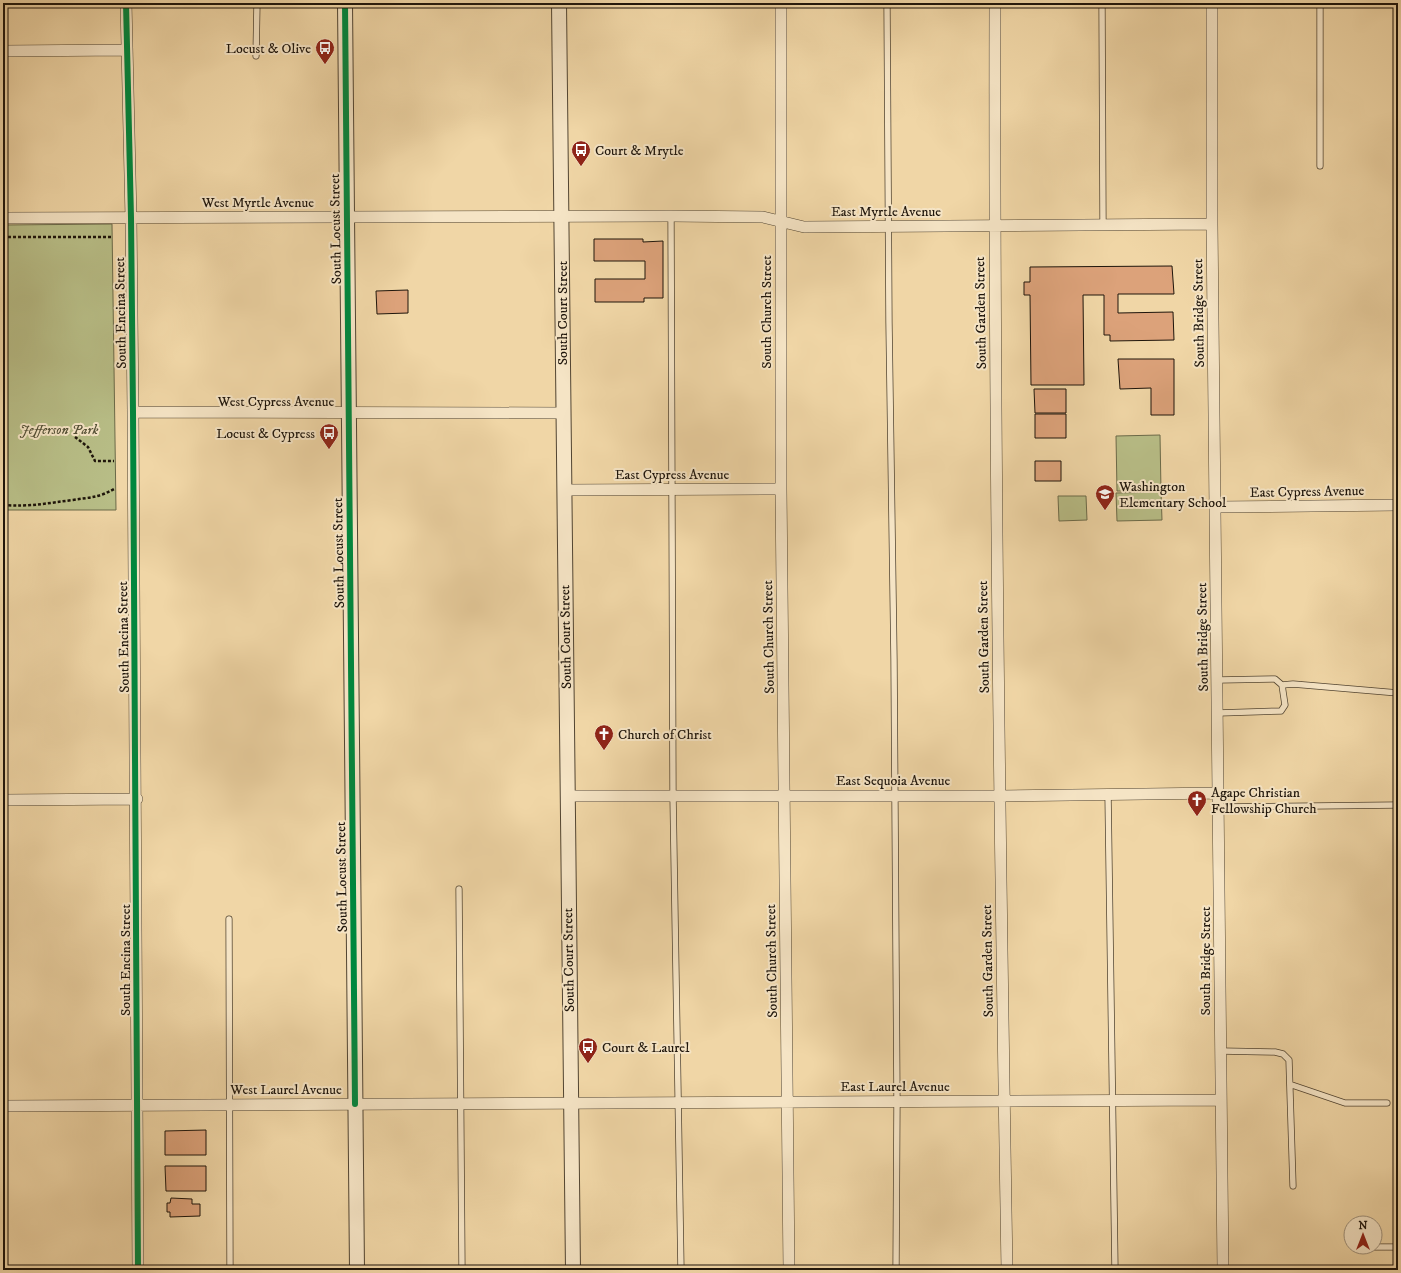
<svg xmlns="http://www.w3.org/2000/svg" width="1401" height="1273" viewBox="0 0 1401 1273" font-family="'IM FELL DW Pica',serif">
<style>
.green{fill:#b8be87;stroke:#6b6a49}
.building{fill:#dca27a;stroke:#1e150b}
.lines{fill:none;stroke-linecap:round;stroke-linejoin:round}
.service-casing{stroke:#524532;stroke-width:7}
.minor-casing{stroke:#524532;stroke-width:12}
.tertiary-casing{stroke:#524532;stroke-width:16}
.path{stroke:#1e150b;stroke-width:2.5;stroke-dasharray:3 2;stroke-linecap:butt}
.service{stroke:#f5e4c5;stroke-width:5.5}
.minor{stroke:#f5e4c5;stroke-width:11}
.tertiary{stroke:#f5e4c5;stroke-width:14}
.cycleway-casing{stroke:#f5e4c5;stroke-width:8}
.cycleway{stroke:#00873e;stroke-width:6}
.labels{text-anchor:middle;stroke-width:4;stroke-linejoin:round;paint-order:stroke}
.poi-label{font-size:14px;fill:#1e150b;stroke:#f5e4c5;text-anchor:start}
.street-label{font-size:14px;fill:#1e150b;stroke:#f5e4c5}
.park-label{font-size:14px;font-style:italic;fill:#545036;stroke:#f5e4c5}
</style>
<rect width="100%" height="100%" fill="#f0d6a6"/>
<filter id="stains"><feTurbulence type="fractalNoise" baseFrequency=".005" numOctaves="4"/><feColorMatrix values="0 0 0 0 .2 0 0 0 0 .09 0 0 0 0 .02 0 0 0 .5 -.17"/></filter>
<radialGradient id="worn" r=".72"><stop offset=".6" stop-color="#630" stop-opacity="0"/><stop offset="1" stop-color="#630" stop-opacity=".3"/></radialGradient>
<!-- green -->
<path class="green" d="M112 224 116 510H3V225Z
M1160 435 1161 491H1117L1116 436Z
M1161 492 1162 520 1117 521 1116 493Z
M1058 496H1086L1087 520 1059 521Z"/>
<!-- building -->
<path class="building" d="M594 239H643V242L663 241V298H644V302H595V279H645V261H594Z
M1172 266 1174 294H1118V313L1173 312 1174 340 1110 341V335H1104V295H1083L1084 385H1031L1030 295H1024V282H1030V267Z
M408 290V313L377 314 376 291Z
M1118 359H1174V415H1151V388L1120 389Z
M1034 389H1066V413H1035Z
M1035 414H1066V438H1035Z
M1035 461H1061V481H1035Z
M206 1130V1155H165V1131Z
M165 1166H206V1191H166Z
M171 1198 192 1199V1204H200V1216L170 1217V1212H167V1203H170Z"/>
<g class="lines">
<defs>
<path id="service" d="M887 3 889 323 894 659 897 1101 896 1270
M1102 3 1103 225
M1320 3V166
M256 56 257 3
M671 216 673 796 681 1270
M1218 680 1275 679 1282 685 1285 705 1281 711 1218 713
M1282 685 1293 684 1398 693
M1108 794 1115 1270
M1219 807 1398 805
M459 889 462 1270
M229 919 230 1270
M1221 1051 1275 1052 1283 1054 1289 1060 1293 1186
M1292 1085 1345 1103H1387
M1360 1247H1398
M1398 1270V1247"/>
<path id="minor" d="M126 3 131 218 133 412 138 1270
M781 3V489L789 1270
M995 3C994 425 1000 848 1007 1270
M1212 3V224L1223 1270
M3 51 126 50
M3 218 671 216 763 217 804 227 1212 224
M133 412 563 413
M564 490 781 489
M1216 507 1398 505
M567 796H1000L1219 793
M3 800 137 799
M3 1106 1221 1100"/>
<path id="tertiary" d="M345 3 357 1270
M559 3 573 1270"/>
</defs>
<!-- service casing -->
<use href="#service" class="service-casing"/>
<!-- minor casing -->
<use href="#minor" class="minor-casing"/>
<!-- tertiary casing -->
<use href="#tertiary" class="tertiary-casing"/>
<!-- path -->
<path class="path" d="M3 237H111
M75 437 88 447 95 461H114
M3 505C30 507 48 503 73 500 91 497 98 498 114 489"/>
<!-- service -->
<use href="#service" class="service"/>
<!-- minor -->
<use href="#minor" class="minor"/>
<!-- tertiary -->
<use href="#tertiary" class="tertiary"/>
<defs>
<path id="cycleway" d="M126 3 131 218 133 412 138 1270
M345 3 355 1104"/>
</defs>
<!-- cycleway casing -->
<use href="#cycleway" class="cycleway-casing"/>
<!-- cycleway -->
<use href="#cycleway" class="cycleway"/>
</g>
<!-- icons -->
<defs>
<symbol id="bus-pin" viewBox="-11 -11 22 30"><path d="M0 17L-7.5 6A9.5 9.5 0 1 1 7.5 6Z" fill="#8f2418" stroke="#f5e4c5"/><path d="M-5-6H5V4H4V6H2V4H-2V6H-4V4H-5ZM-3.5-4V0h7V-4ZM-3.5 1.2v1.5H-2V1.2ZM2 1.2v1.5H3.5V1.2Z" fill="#fff"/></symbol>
<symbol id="school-pin" viewBox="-11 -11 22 30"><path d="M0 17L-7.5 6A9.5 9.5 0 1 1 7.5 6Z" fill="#8f2418" stroke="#f5e4c5"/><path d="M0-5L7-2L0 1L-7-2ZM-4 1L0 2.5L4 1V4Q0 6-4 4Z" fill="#fff"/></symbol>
<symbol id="church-pin" viewBox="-11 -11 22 30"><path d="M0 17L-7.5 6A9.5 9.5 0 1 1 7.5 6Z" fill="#8f2418" stroke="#f5e4c5"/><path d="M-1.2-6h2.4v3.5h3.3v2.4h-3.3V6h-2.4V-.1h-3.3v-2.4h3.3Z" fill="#fff"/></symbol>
</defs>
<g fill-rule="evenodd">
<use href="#bus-pin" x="314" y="37" width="22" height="30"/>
<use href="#bus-pin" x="570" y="139" width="22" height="30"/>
<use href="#bus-pin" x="318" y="422" width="22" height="30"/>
<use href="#school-pin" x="1094" y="483" width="22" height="30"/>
<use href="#church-pin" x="593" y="723" width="22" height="30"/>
<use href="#church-pin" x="1186" y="789" width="22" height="30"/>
<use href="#bus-pin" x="577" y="1036" width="22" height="30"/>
</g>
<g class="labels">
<!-- poi labels -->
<g class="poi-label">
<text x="311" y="53" text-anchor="end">Locust &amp; Olive</text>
<text x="595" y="155">Court &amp; Mrytle</text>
<text x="315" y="438" text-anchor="end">Locust &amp; Cypress</text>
<text x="1119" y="491">Washington<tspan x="1119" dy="16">Elementary School</tspan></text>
<text x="618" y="739">Church of Christ</text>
<text x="1211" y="797">Agape Christian<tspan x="1211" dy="16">Fellowship Church</tspan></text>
<text x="602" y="1052">Court &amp; Laurel</text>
</g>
<!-- street labels -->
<g class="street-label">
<text x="258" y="207">West Myrtle Avenue</text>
<text x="886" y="216">East Myrtle Avenue</text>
<text transform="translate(335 229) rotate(-91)" y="5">South Locust Street</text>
<text transform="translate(766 312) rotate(-90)" y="5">South Church Street</text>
<text transform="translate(120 313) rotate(-91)" y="5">South Encina Street</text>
<text transform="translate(562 313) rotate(-90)" y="5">South Court Street</text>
<text transform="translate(980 313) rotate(-91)" y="5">South Garden Street</text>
<text transform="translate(1198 313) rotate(-91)" y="5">South Bridge Street</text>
<text x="276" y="406">West Cypress Avenue</text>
<text x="672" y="479">East Cypress Avenue</text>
<text transform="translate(1307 491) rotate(-1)" y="5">East Cypress Avenue</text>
<text transform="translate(338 553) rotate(-91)" y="5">South Locust Street</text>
<text transform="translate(123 637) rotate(-91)" y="5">South Encina Street</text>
<text transform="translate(565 637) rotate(-91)" y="5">South Court Street</text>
<text transform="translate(768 637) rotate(-91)" y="5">South Church Street</text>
<text transform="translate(983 637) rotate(-91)" y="5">South Garden Street</text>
<text transform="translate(1202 637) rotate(-91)" y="5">South Bridge Street</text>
<text x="893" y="785">East Sequoia Avenue</text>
<text transform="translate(341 877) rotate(-91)" y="5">South Locust Street</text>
<text transform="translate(125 960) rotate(-90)" y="5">South Encina Street</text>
<text transform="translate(568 960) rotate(-91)" y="5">South Court Street</text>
<text transform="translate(771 961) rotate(-91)" y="5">South Church Street</text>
<text transform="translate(987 961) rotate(-91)" y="5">South Garden Street</text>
<text transform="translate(1205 961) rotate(-90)" y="5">South Bridge Street</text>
<text x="895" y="1091">East Laurel Avenue</text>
<text x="286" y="1094">West Laurel Avenue</text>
</g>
<!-- park labels -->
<g class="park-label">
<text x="59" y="434">Jefferson Park</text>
</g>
</g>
<!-- margin -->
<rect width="1401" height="1273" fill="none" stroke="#f0d6a6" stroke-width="16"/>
<rect x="4" y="4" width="1393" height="1265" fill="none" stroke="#1e150b" stroke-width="2"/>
<rect x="8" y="8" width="1385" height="1257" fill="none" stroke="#1e150b"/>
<!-- north arrow -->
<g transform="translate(1363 1235)"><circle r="19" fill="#f5e4c5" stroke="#9f917b"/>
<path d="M0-3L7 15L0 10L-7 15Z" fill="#8f2418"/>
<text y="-6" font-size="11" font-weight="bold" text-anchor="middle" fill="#1e150b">N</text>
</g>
<rect width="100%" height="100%" filter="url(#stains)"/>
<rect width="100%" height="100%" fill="url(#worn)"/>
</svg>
